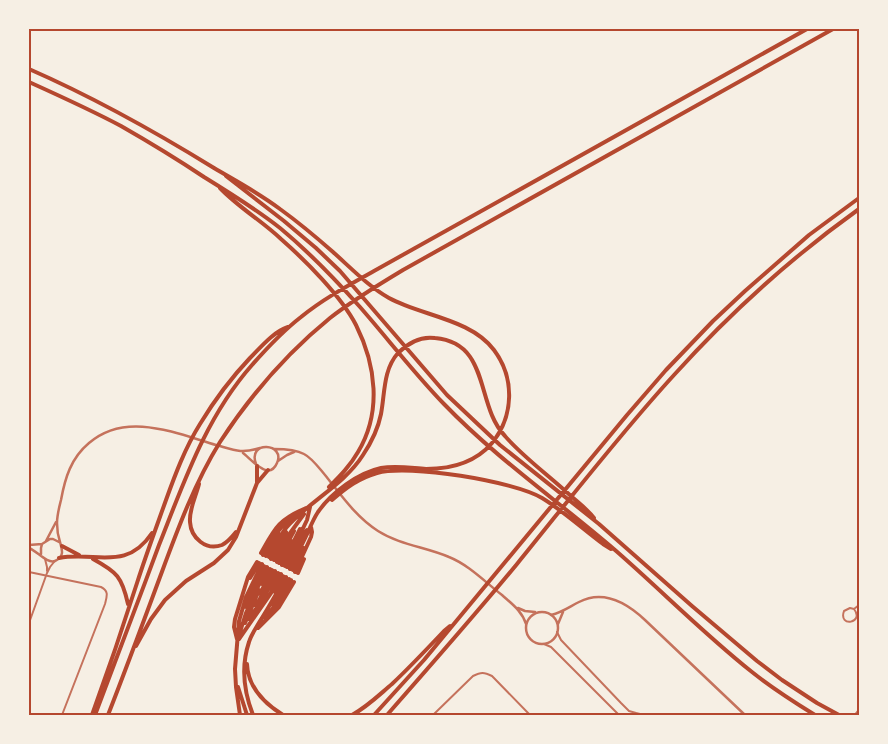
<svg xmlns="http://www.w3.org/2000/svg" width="888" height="744" viewBox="0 0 888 744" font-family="'Fira Sans Condensed',sans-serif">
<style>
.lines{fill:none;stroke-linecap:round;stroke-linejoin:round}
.minor{stroke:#c5725c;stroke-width:2}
.tertiary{stroke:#c5725c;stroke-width:2.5}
.motorway{stroke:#b5482f;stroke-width:4}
.neatline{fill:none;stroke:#b5482f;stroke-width:2}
</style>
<rect width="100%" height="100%" fill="#f6efe4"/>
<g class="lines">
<!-- minor -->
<path class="minor" d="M45 559 47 567V571
M29 572 101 587C109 591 107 596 105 604L62 715
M854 609C865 623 838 628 844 611L850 608 854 609 859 605
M29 623 47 573 50 567 54 562
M557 632 561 640 621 703 629 711 636 713
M544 644 551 647 619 715
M433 715 473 676C481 672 484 672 492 676L530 715
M630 715 636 713 644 715"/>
<!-- tertiary -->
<path class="tertiary" d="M274 449C283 449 295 449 304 454 312 458 319 468 325 475 341 495 356 517 378 531 400 545 426 547 449 557 469 565 485 582 502 595 512 604 522 611 526 624
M243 453C251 459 269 482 277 463 286 443 247 440 256 464
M278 461 287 455 294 452
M46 541 56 522
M29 545 42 544 50 539H53L59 542
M29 548C37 551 47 564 55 561 65 557 62 549 60 542 58 536 57 529 57 523 57 515 59 508 61 500 65 478 71 458 89 443 126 411 175 433 216 445 234 450 241 454 260 448
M41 554V548L42 544
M518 608 525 611 535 612
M526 628a16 16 0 1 1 32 0a16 16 0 1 1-32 0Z
M551 615C563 612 569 607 579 602 604 589 627 603 645 620L745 715
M558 624 563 612
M855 715 859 710"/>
<!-- motorway -->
<path class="motorway" d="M29 69C93 97 154 131 214 168 236 181 259 193 280 209 298 222 316 237 333 252 351 268 368 286 389 298 422 316 471 319 494 350 515 378 514 416 492 443 475 463 451 469 426 469 411 468 396 465 381 468 358 473 332 492 318 512 314 518 311 525 308 532 302 544 296 557 290 569
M29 82C60 96 91 110 121 126 149 142 177 159 204 177 230 193 256 209 280 228 309 252 335 279 360 307 388 339 414 373 444 404 496 458 558 501 615 550 661 590 704 634 752 672 772 688 794 702 815 715
M226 176 284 221 316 248 340 271 447 395 500 445 599 524 692 606 757 661 782 680 817 703 839 715
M220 188C238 207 262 221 281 239 306 261 341 296 356 325 376 365 382 412 358 452 350 466 340 476 329 487
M257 483V466
M199 484C196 496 189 509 190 522 191 538 206 551 222 545 228 542 232 537 236 532
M332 500C346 488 359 478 377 473 409 464 513 481 542 498 562 510 584 530 603 544L611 549
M62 546 79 555
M261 553C275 528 278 520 306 508
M263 555C272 539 280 525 296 515
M266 556 279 534
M269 557C274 548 279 537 286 528 308 502 344 485 363 455 371 443 378 429 381 414 385 393 383 370 398 353 408 343 421 336 435 338 491 343 475 405 505 436 524 458 551 477 572 497 580 504 588 510 594 518
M59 558C96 551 126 572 152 533
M93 559C117 572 122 577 128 604
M271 559 286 532
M274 560 285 540 304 514
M277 562 294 531
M279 563 291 541
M282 565 300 529
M285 566 307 520 310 507
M287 567 304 534 307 530
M293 570 304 548
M295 572 311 537 312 532 311 527
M298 573 304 559
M250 578 259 563
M262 584 270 569
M275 592 283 576
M260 594 272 570
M273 605 289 579
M256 606 275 571
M246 607 253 589 264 566
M265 618 281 598 291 580
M249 619 262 600 278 573
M245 623 259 590
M258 628 279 607 294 582
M240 632 246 613 267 567
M237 639 234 627 235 619 248 577 257 562
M239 639 271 593 281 574
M136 646 151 619 165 600 186 581 214 563 228 550 236 537 257 483 268 470
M247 664C248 687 265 704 283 715
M238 687 247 715
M92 715C108 671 123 627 137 583 146 555 156 528 166 500 175 475 185 448 200 424 214 401 231 378 250 358 261 347 273 332 288 327
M95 715C116 659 138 602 159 545 184 482 206 417 252 365 267 348 283 331 301 317 323 299 349 285 374 271L807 29
M108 715C126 669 143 623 160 577 177 531 194 484 220 442 250 396 287 353 330 318 353 300 378 285 403 270L833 29
M240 715 236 687 235 669 239 621 246 597 262 564
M253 715C244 692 241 666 249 642 251 635 256 628 260 621 269 607 277 592 286 577
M352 715C367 707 379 695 392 684 410 667 427 649 444 631L450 626
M374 715 424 660 627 415 666 370 713 321 745 291 809 235 859 198
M387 715C431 665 475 615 517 564 569 500 619 435 674 375 729 314 792 257 859 209"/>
</g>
<!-- border -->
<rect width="888" height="744" fill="none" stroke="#f6efe4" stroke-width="60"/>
<rect x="30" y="30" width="828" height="684" class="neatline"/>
</svg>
